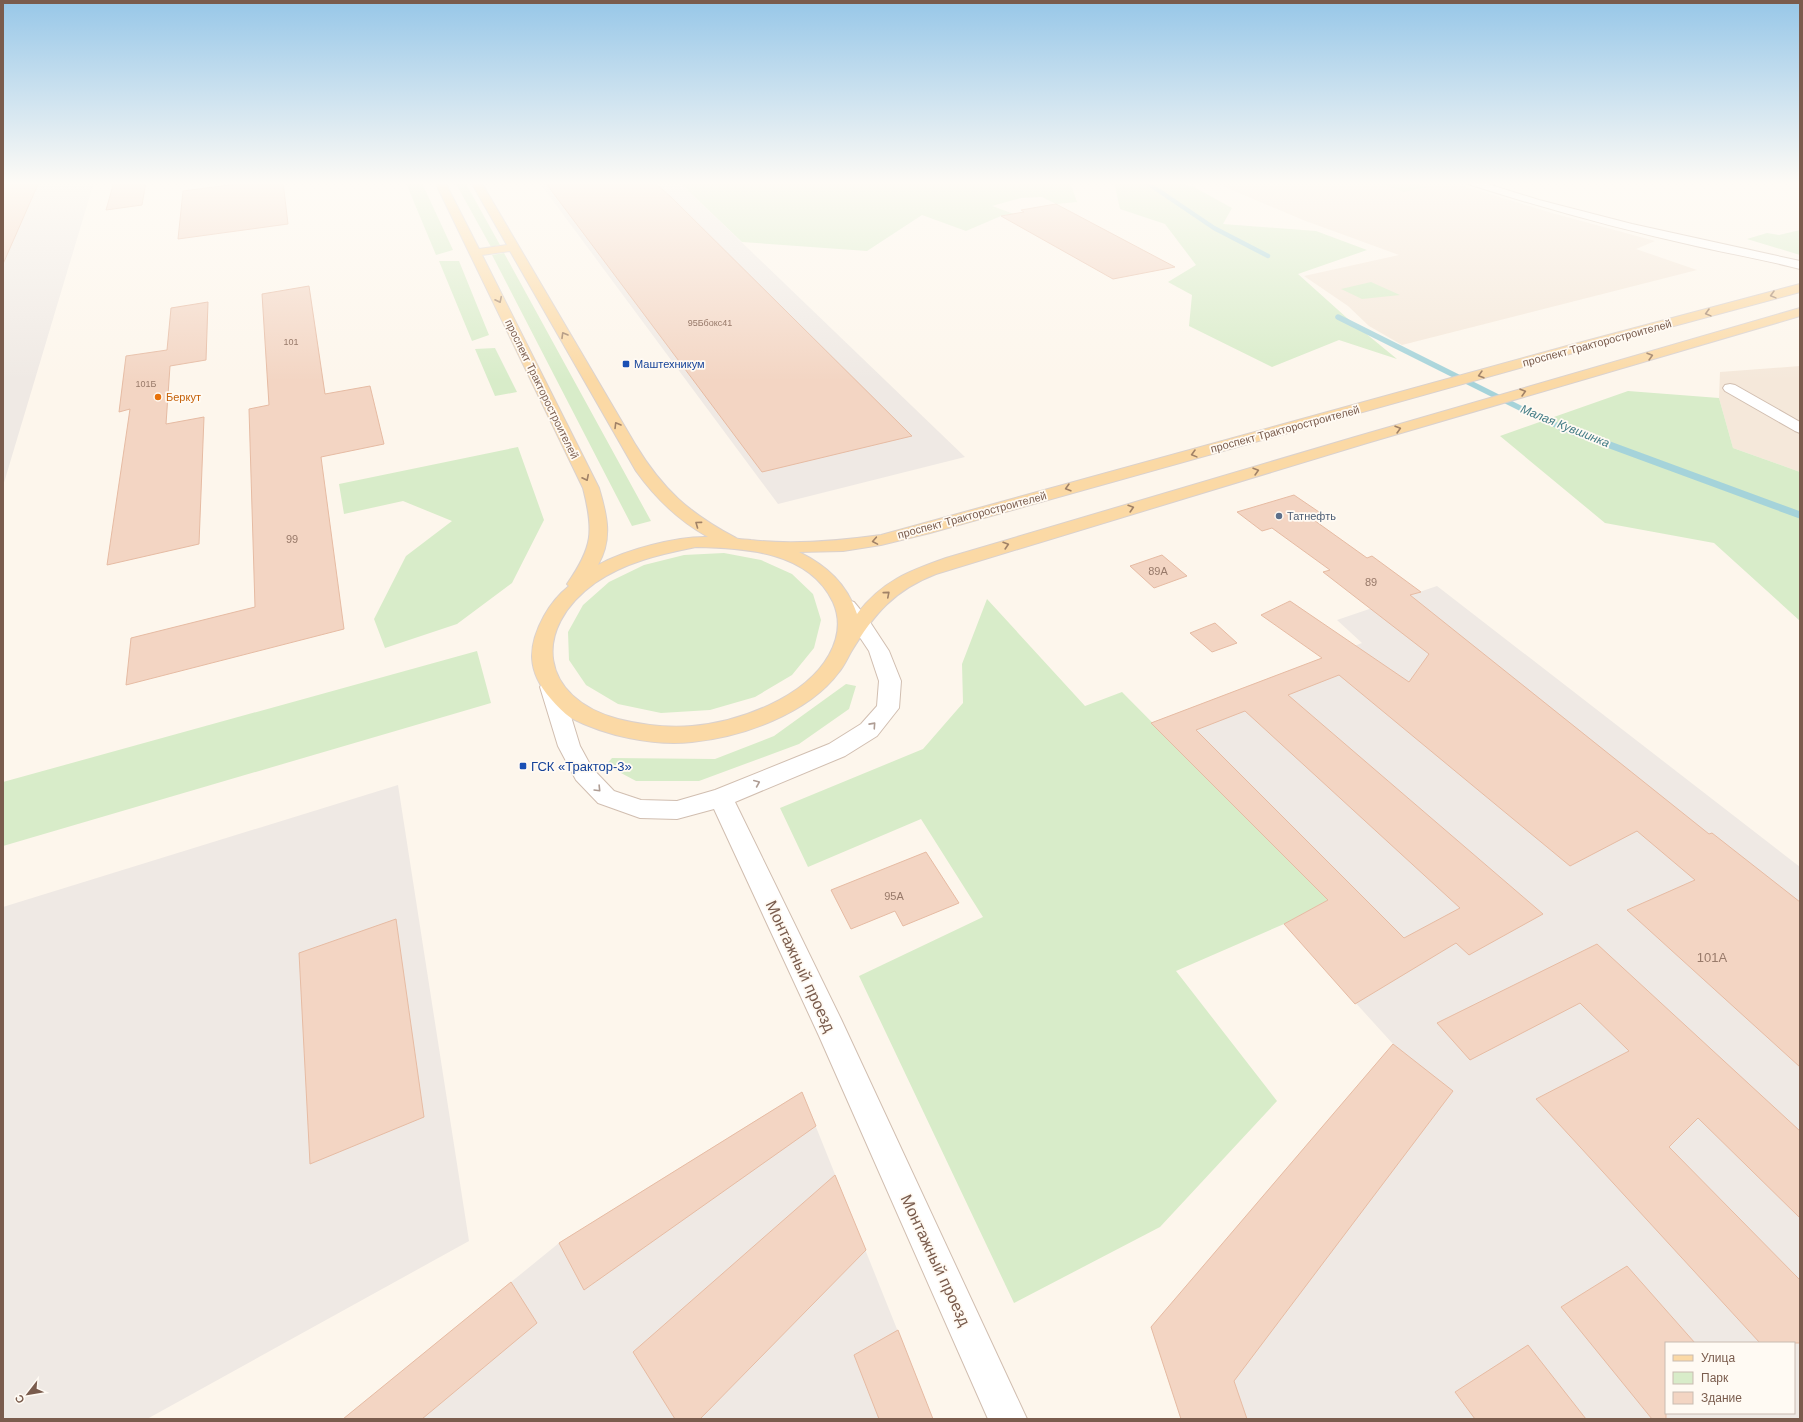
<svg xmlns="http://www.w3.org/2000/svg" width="1803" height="1422" viewBox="0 0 1803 1422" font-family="Arial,sans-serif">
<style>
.residential{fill:#f5e8da}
.industrial{fill:#efe9e4;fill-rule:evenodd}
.green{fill:#d8ecc9}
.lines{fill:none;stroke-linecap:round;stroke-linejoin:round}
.stream-far2{stroke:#a5d3da;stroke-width:4.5}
.stream-far1{stroke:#a5d3da;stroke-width:5.5}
.stream{stroke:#a5d3da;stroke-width:7}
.building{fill:#f3d5c3;stroke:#e6bba3;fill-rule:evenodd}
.minor-casing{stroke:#d1beb0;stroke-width:2}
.tertiary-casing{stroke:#d1beb0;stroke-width:2}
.primary-casing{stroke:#dad1cd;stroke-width:2}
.minor{fill:#fff;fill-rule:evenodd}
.tertiary{fill:#fff;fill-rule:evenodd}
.primary{fill:#fbd9a5;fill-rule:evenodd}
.oneway{stroke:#a18267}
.oneway2{stroke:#af9d94}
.transit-dot{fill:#1a4fb4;stroke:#fffaf3;stroke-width:1.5}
.food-dot{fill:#e8710a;stroke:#fffaf3;stroke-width:1.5}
.service-dot{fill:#5c6f8a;stroke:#fffaf3;stroke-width:1.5}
.labels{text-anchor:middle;stroke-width:3.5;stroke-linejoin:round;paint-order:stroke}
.far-number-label{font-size:9px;fill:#987a6a}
.far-street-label{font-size:11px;fill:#7a5c4d;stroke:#fffaf3}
.far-transit-label{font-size:11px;fill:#164399;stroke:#fffaf3;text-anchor:start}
.far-food-label{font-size:11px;fill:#c56008;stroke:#fffaf3;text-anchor:start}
.far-service-label{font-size:11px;fill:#4e5e75;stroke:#fffaf3;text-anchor:start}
.number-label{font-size:11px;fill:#987a6a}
.far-water-label{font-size:12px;font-style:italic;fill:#437c86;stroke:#fffaf3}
.transit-label{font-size:13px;fill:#164399;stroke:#fffaf3;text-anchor:start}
.near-number-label{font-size:13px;fill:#987a6a}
.near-street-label{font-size:16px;fill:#7a5c4d;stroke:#fffaf3}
</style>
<rect width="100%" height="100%" fill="#fdf6ec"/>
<!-- residential -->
<path class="residential" d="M1213 182H1450L1552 213 1655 241 1636 249 1697 270 1402 345 1369 326 1348 306 1304 276 1399 255 1303 220Z
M1800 366V472L1733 448 1719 398 1720 372Z"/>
<!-- industrial -->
<path class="industrial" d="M3 182H94L3 486Z
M539 182H679L965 457 778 504Z
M1437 586 1800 867V1419H1181L1151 1327 1393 1044 1284 924 1328 899 1151 723 1362 643 1337 620ZM1666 1343H1794V1413H1666Z
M398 785 469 1241 147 1419H3V907Z
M802 1092 933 1419H343L559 1243Z"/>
<!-- green -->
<path class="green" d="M455 182H465L500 245 491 247Z
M679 182H1070L1077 202 1056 204 1042 197 1021 198 992 206 1014 214 1001 216 966 231 922 215 867 251 742 242Z
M1114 182H1177L1194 187 1232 208 1223 224 1316 231 1367 250 1298 274 1347 318 1397 359 1339 340 1272 367 1189 326 1192 295 1168 282 1196 265 1165 224 1120 209Z
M1377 182H1412L1427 187 1404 192Z
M406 183H422L453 250 436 255Z
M1800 230V255L1747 239 1767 233 1779 235Z
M504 253 651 521 632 526 492 255Z
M439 261H459L489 335 472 341Z
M1371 282 1400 295 1362 299 1341 289Z
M495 348 517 392 495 396 475 349Z
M1628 391 1719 398 1733 448 1800 472V621L1714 543 1605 523 1500 436Z
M518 447 544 520 512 583 457 624 385 648 374 619 406 556 452 521 403 501 344 514 339 484Z
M724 553 761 560 792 574 813 594 821 620 814 648 792 675 755 697 710 710 661 713 618 704 586 685 569 660 568 632 583 605 609 582 644 565 684 555Z
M987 599 1085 706 1122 692 1328 900 1284 924 1176 971 1277 1101 1160 1227 1014 1303 859 976 983 917 921 819 808 867 780 808 923 749 963 703 962 664Z
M477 651 491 703 3 846V782Z
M846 684 856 686 849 709 799 744 699 781H636L606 765 612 758 715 759 774 736Z"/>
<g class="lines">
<!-- stream-far2 -->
<path class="stream-far2" d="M1146 182 1214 228 1268 256"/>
<!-- stream-far1 -->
<path class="stream-far1" d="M1338 317 1546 421 1564 428"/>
<!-- stream -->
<path class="stream" d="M1561 427 1800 515"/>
</g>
<!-- building -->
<path class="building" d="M3 182H39L3 264Z
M114 182H146L142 205 106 210Z
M252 182H283L288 224 178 239 183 191Z
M545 182H654L671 197 912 436 762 472Z
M1056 204 1175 267 1113 279 1001 216 1024 212 1021 210Z
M309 286 325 394 370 386 384 444 321 457 344 629 126 685 131 638 255 607 249 409 269 405 262 294Z
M208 302 206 360 170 366 166 424 204 417 199 544 107 565 130 409 119 412 126 356 167 350 171 308Z
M1294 495 1322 514 1311 518 1367 558 1372 556 1421 592 1410 595 1709 834 1712 833 1800 902V1067L1627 910 1695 880 1637 831 1570 866 1339 675 1288 695 1543 914 1469 955 1456 943 1355 1004 1284 924 1328 900 1151 723 1322 658 1261 615 1290 601 1409 682 1429 654 1323 572 1330 570 1272 528 1262 531 1237 512ZM1245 711 1460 908 1404 938 1196 730Z
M1162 555 1187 576 1154 588 1130 566Z
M1215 623 1237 643 1212 652 1190 633Z
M926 852 959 903 903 926 895 911 851 929 831 890Z
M396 919 424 1117 310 1164 299 953Z
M1597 944 1800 1131V1218L1698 1118 1669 1147 1800 1280V1343H1760L1536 1099 1629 1051 1580 1003 1470 1060 1437 1023Z
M1393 1044 1453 1091 1234 1381 1247 1419H1181L1151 1327Z
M802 1092 816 1126 584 1290 559 1243Z
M835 1175 866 1250 700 1419H675L633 1352Z
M1627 1266 1695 1343H1666V1419H1652L1561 1307Z
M511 1282 537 1323 422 1419H343Z
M898 1330 933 1419H879L854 1355Z
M1528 1345 1586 1419H1475L1455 1392Z"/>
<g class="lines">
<defs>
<path id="minor" d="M1730 384 1735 385 1800 422V433L1795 431 1725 391 1723 388 1725 385Z
M847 600 854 602 868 619 889 651 901 681 899 708 877 736 845 756 735 802 841 1019 1027 1419H988L819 1036 714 809 677 819 640 818 598 803 576 780 558 746 540 687 543 682 551 680 559 682 562 687 580 746 592 768 614 791 641 800 677 801 715 790 829 744 861 724 877 706 879 681 869 651 853 627 837 606 840 602Z"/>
<path id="tertiary" d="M1466 182H1481L1539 200 1632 224 1800 261V269C1766 260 1731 254 1696 246 1619 229 1543 208 1468 184Z"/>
<path id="primary" d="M435 182H445L479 249 507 245 471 182H481L635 444C663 490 689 513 736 538 739 540 746 539 751 540 793 545 838 541 881 535L1567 346 1800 284V292L1577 352 930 533 881 545 843 551 799 552C827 566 847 584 857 614 882 581 909 571 946 558L1355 437 1800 308V316L1367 443 936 574C894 590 874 614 851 652 847 659 844 666 839 672 808 714 742 737 692 742 653 746 606 736 571 718 564 713 557 706 551 699 527 672 527 647 544 616 550 605 559 594 569 586L567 584C593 547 594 531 583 488ZM510 251 636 471C656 499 678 520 708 537 677 536 625 550 598 565 613 539 607 515 599 488L482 255ZM696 547C744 548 809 551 833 602 841 620 839 637 829 655 805 698 739 722 692 726 668 728 642 725 618 719 540 698 531 629 595 583 625 562 661 554 696 547Z"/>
</defs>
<!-- minor casing -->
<use href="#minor" class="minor-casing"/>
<!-- tertiary casing -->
<use href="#tertiary" class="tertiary-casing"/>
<!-- primary casing -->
<use href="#primary" class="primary-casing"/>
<!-- minor -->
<use href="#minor" class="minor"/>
<!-- tertiary -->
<use href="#tertiary" class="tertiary"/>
<!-- primary -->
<use href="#primary" class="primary"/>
</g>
<!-- one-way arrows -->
<defs><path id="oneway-chevron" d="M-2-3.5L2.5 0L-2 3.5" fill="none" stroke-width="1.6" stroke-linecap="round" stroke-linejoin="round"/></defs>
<g class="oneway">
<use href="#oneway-chevron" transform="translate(1773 295) rotate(165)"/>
<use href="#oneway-chevron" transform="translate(499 300) rotate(64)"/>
<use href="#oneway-chevron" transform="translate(1708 313) rotate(165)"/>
<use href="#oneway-chevron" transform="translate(564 335) rotate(-120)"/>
<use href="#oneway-chevron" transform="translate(1650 356) rotate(-16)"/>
<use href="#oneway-chevron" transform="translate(1481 375) rotate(164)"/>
<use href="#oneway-chevron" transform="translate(1523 392) rotate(-16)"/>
<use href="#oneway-chevron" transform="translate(617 425) rotate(-121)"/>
<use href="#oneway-chevron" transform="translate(1398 429) rotate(-16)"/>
<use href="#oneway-chevron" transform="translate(1194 454) rotate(165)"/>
<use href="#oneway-chevron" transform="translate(1256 471) rotate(-16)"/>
<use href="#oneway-chevron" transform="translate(586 478) rotate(64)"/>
<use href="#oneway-chevron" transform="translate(1068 488) rotate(164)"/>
<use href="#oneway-chevron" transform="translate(1131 508) rotate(-17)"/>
<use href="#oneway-chevron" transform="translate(698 524) rotate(-144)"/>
<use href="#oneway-chevron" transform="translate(875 541) rotate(170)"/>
<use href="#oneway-chevron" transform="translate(1006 545) rotate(-17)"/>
<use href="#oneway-chevron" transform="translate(887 594) rotate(-41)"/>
</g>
<g class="oneway2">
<use href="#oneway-chevron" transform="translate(873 725) rotate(-48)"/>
<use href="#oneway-chevron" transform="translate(757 783) rotate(-23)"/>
<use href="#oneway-chevron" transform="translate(598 789) rotate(46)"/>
</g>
<!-- sky -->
<linearGradient id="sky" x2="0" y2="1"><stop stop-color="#97c7e8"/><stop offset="0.48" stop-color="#fefbf6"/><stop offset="1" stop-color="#fefbf6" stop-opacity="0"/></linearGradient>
<rect width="1803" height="381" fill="url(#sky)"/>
<!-- markers -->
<g class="transit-dot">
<rect x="622" y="360" width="8" height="8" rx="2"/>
<rect x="519" y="762" width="8" height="8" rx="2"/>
</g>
<circle class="food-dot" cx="158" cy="397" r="4"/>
<circle class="service-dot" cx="1279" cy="516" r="4"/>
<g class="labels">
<!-- far-number labels -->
<g class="far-number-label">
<text x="710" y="326">95Ббокс41</text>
<text x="291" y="345">101</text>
<text x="146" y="387">101Б</text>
</g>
<!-- far-street labels -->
<g class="far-street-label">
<text transform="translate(1597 343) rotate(-15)" y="4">проспект Тракторостроителей</text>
<text transform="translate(542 389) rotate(64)" y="4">проспект Тракторостроителей</text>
<text transform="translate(1285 429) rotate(-15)" y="4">проспект Тракторостроителей</text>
<text transform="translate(972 515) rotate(-15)" y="4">проспект Тракторостроителей</text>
</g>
<!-- far-transit labels -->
<g class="far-transit-label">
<text x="634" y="368">Маштехникум</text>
</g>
<!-- far-food labels -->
<g class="far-food-label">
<text x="166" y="401">Беркут</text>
</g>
<!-- far-service labels -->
<g class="far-service-label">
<text x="1287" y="520">Татнефть</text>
</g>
<!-- number labels -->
<g class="number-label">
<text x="292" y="543">99</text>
<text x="1158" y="575">89А</text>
<text x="1371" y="586">89</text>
<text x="894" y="900">95А</text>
</g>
<!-- far-water labels -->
<g class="far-water-label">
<text transform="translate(1565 426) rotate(22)" y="4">Малая Кувшинка</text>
</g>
<!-- transit labels -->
<g class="transit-label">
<text x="531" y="771">ГСК «Трактор-3»</text>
</g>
<!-- near-number labels -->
<g class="near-number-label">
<text x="1712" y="962">101А</text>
</g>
<!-- near-street labels -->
<g class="near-street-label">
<text transform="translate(801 966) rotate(65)" y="6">Монтажный проезд</text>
<text transform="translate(936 1260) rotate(65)" y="6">Монтажный проезд</text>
</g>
</g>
<!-- border -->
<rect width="1803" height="1422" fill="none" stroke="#7a5c4d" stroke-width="8"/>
<!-- legend -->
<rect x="1665" y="1342" width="130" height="72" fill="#fffaf3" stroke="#cabbb1"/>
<rect x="1673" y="1355" width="20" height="6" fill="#fbd9a5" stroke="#cabbb1"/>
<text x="1701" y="1362" font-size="12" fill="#7a5c4d">Улица</text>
<rect x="1673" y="1372" width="20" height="12" fill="#d8ecc9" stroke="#cabbb1"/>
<text x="1701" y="1382" font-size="12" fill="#7a5c4d">Парк</text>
<rect x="1673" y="1392" width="20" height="12" fill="#f3d5c3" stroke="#cabbb1"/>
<text x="1701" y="1402" font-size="12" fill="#7a5c4d">Здание</text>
<!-- north arrow -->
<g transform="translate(28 1394) rotate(239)" stroke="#fffaf3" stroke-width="3" paint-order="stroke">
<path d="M0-3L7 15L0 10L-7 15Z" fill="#7a5c4d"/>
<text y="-6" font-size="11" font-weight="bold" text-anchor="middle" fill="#7a5c4d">С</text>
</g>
</svg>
